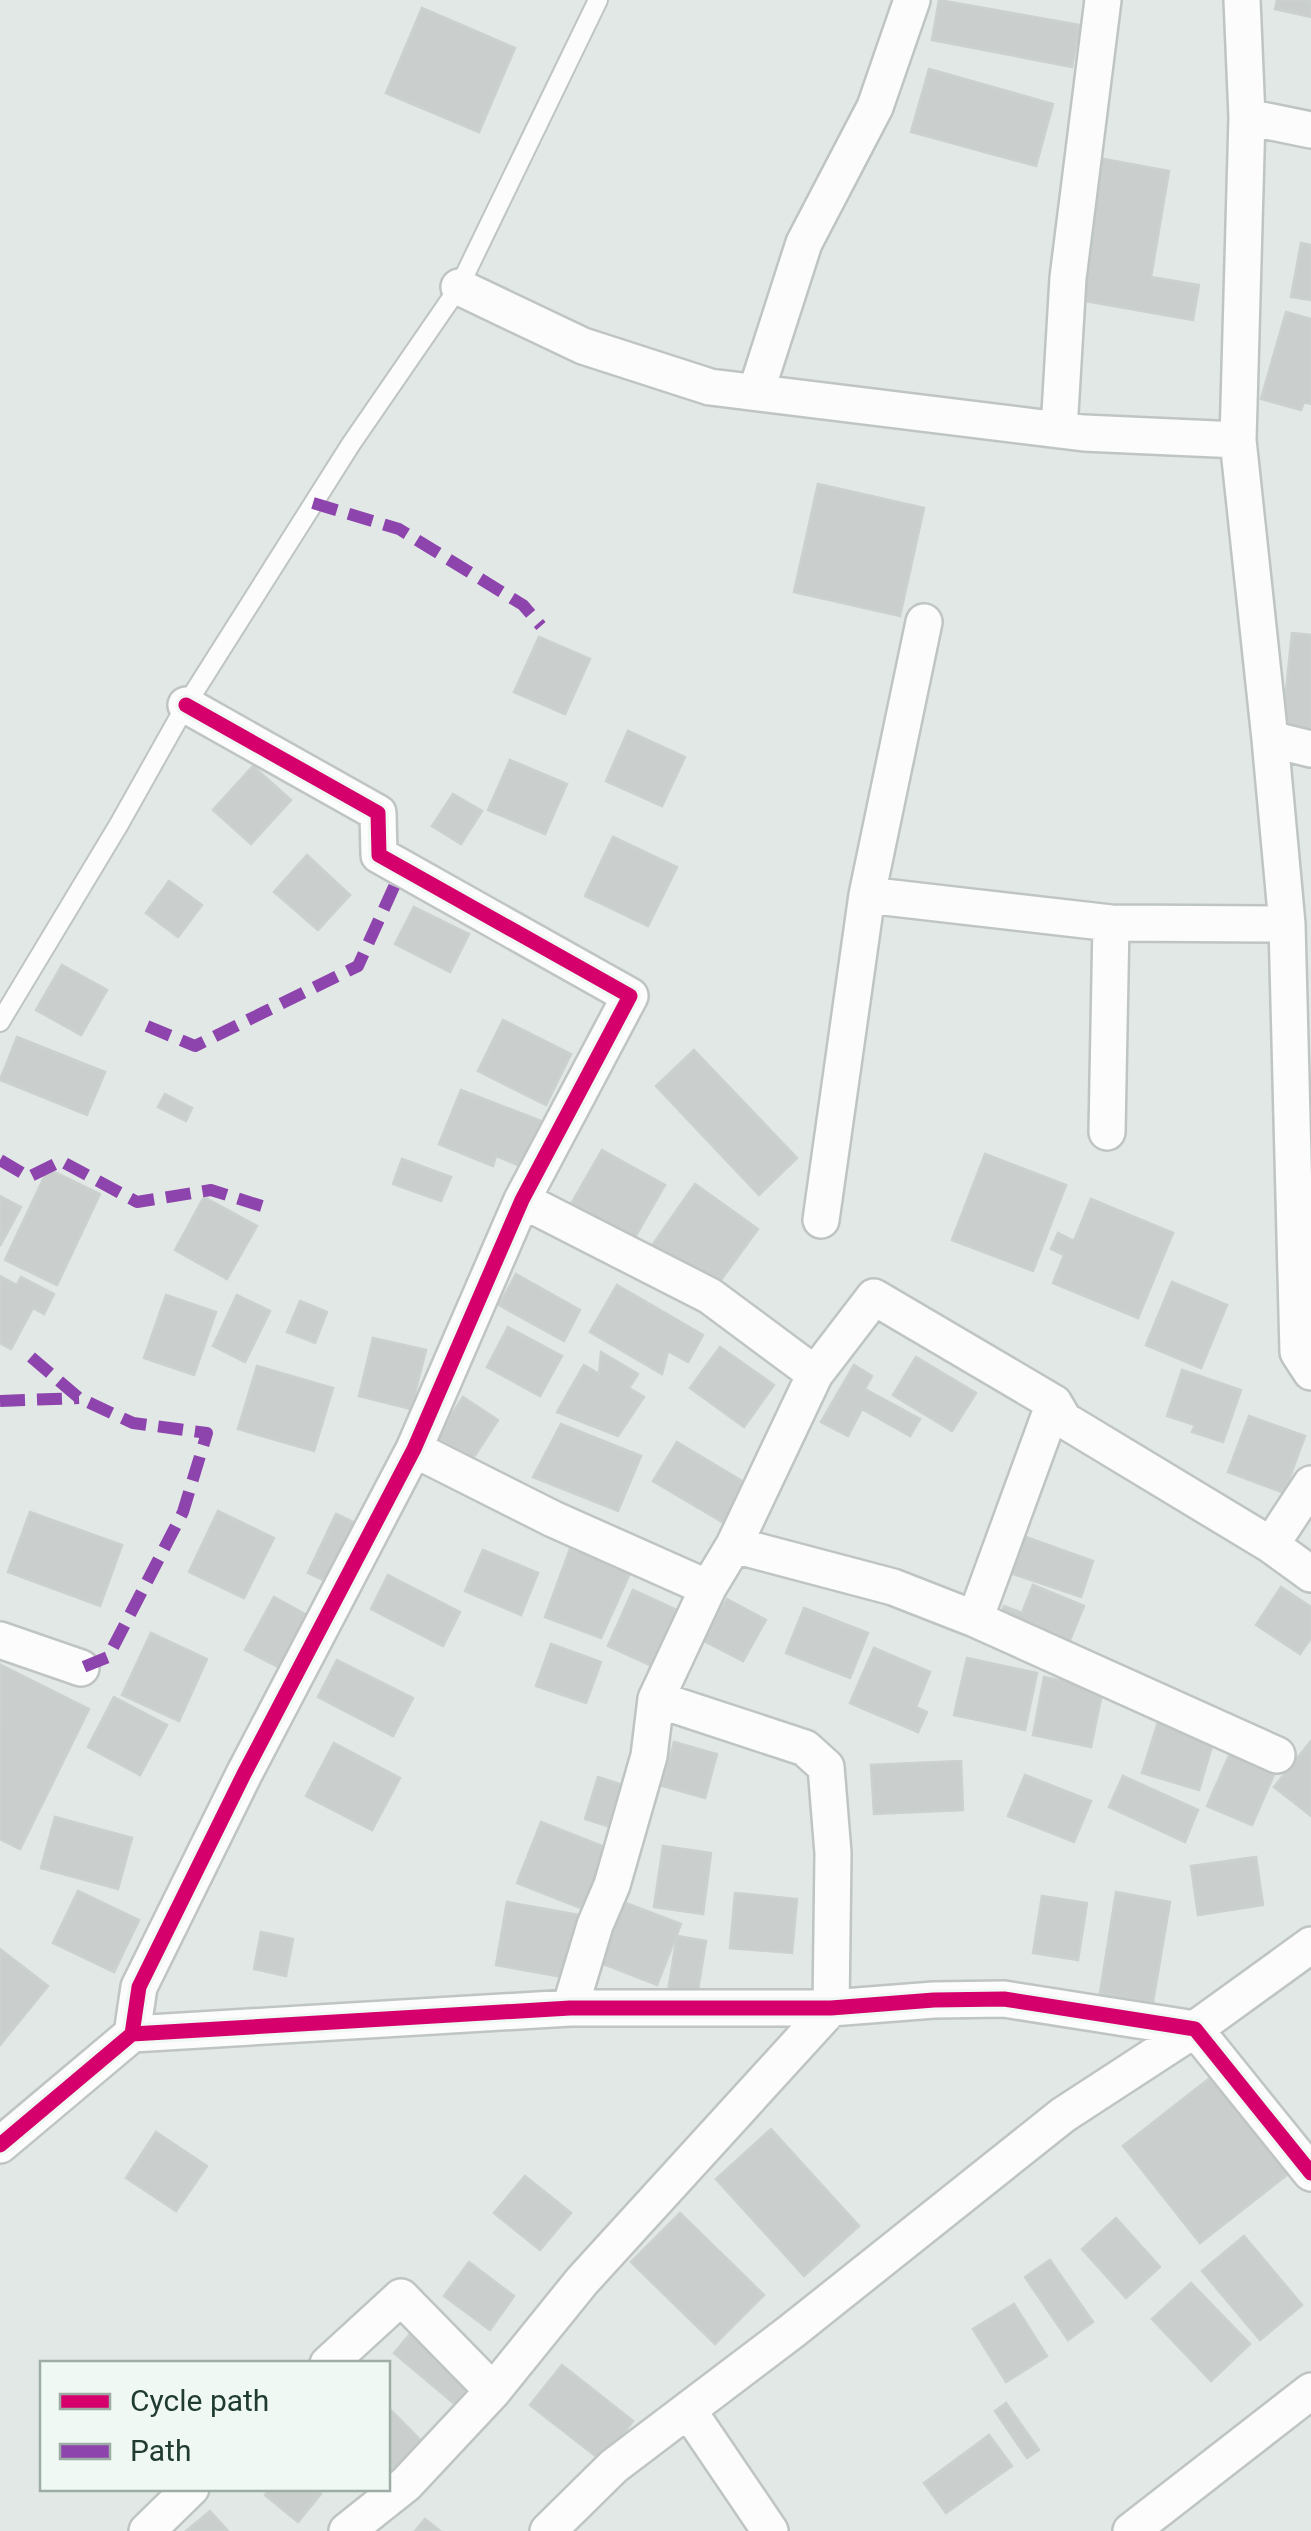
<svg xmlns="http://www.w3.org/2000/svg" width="1311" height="2531" viewBox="0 0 1311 2531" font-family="Roboto,sans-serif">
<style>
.building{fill:#cacfcd;stroke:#cbd1ce;stroke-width:2.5}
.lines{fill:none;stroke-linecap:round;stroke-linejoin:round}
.lane-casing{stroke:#bfc5c2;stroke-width:22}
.street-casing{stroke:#bfc5c2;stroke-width:40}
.lane{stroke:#fbfcfb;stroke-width:18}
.street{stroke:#fbfcfb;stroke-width:35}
.quiet{stroke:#8e44ad;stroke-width:12;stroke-dasharray:25 12;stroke-linecap:butt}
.cycleway-casing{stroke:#f0f8f3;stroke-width:21}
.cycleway{stroke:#d6006c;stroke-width:15}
</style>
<rect width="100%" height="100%" fill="#e2e8e5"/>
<!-- building -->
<path class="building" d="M939 0 1080 25 1072 67 932 40Z
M1277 0H1311V17L1275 9Z
M422 8 515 48 479 132 386 93Z
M929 69 1053 104 1036 166 911 132Z
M1098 158 1169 171 1151 277 1199 285 1193 320 1074 299Z
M1301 243 1311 245V300L1291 297Z
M1286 312 1311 319V404L1304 402 1301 410 1261 399Z
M818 484 924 508 900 616 794 592Z
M1292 633 1311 635V732L1282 729Z
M539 637 590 659 565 714 514 692Z
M628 731 685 757 662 806 606 781Z
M510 760 567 784 545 834 488 810Z
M253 766 291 800 251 844 213 810Z
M453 794 482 811 461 844 432 826Z
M613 837 677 867 648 926 585 896Z
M307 855 350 895 318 930 274 892Z
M169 881 202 905 178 937 146 913Z
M414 907 469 934 450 972 395 944Z
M62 965 107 990 81 1035 36 1010Z
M503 1020 571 1054 546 1105 478 1071Z
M17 1037 105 1072 87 1115 0 1080Z
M694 1050 797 1158 759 1195 656 1086Z
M461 1090 541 1121 523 1167 496 1156 493 1166 439 1144Z
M165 1094 192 1108 186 1121 158 1107Z
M602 1150 665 1185 634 1239 571 1204Z
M985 1154 1066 1185 1033 1271 952 1240Z
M402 1159 451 1177 441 1201 393 1184Z
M48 1169 100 1194 57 1285 5 1260Z
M695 1184 758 1229 713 1291 651 1247Z
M0 1196 21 1207 0 1246Z
M204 1197 257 1226 227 1279 175 1250Z
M1091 1199 1173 1233 1138 1318 1053 1283 1064 1255 1051 1249 1058 1233 1074 1241Z
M516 1274 580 1310 564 1341 499 1305Z
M0 1276 17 1285 21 1277 54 1294 44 1314 33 1308 11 1349 0 1343Z
M1172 1282 1227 1305 1201 1368 1146 1345Z
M617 1285 703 1335 688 1362 668 1351 662 1374 590 1332Z
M166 1295 216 1312 194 1375 144 1358Z
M237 1295 270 1311 245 1362 213 1346Z
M300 1301 327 1312 315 1343 287 1332Z
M508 1327 562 1356 540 1396 487 1367Z
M373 1338 426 1350 411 1409 359 1396Z
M720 1347 774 1385 744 1427 690 1388Z
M601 1352 638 1374 629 1388 644 1397 618 1436 557 1412 584 1365 599 1374Z
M916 1357 976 1393 952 1431 893 1395Z
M854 1365 872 1376 865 1389 920 1419 910 1436 862 1409 848 1436 821 1422Z
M257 1366 333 1388 314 1451 238 1429Z
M1182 1370 1241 1390 1223 1442 1192 1432 1195 1425 1167 1416Z
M463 1397 498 1420 472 1460 437 1437Z
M1249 1416 1305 1436 1284 1493 1228 1472Z
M561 1424 641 1456 618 1511 533 1477Z
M677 1442 747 1484 724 1523 653 1481Z
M218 1511 274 1538 244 1598 189 1572Z
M30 1512 122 1545 100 1606 8 1572Z
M336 1514 362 1526 334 1585 308 1573Z
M1023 1536 1093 1561 1081 1597 1010 1573Z
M570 1549 631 1571 601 1638 545 1617Z
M483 1550 538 1573 521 1615 465 1591Z
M388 1575 460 1612 443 1646 371 1609Z
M1033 1585 1084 1606 1067 1647 999 1619 1004 1606 1022 1613Z
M1281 1587 1311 1607V1638L1300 1654 1256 1625Z
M633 1590 677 1610 652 1666 608 1646Z
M274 1597 314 1619 286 1671 245 1650Z
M727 1599 766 1620 743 1661 704 1641Z
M804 1608 868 1633 850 1678 786 1653Z
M151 1633 207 1659 179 1721 122 1695Z
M551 1644 601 1662 586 1703 536 1686Z
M874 1648 930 1672 916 1707 927 1712 918 1732 850 1703Z
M967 1658 1037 1673 1025 1730 954 1715Z
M337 1660 413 1698 393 1736 318 1697Z
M1 1665 89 1709 20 1849 0 1839Z
M1044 1677 1103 1689 1091 1747 1033 1735Z
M114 1697 167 1725 140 1775 88 1747Z
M1159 1719 1215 1736 1199 1790 1142 1773Z
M1311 1741V1816L1274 1787Z
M674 1742 717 1754 705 1798 662 1786Z
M334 1743 400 1778 372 1830 306 1796Z
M1231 1751 1276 1770 1252 1825 1207 1806Z
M961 1761 963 1810 874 1814 871 1765Z
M1025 1775 1091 1801 1074 1842 1008 1816Z
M1123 1776 1198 1810 1185 1842 1109 1807Z
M598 1777 626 1786 613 1828 585 1819Z
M55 1817 132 1838 118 1889 41 1868Z
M541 1822 612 1850 588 1911 517 1883Z
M663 1846 711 1853 703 1914 654 1907Z
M1256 1857 1263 1905 1198 1915 1191 1866Z
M78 1891 139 1920 114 1972 53 1943Z
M1116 1892 1170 1902 1153 2002 1100 1993Z
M735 1893 797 1899 792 1953 730 1948Z
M1042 1896 1087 1903 1078 1960 1033 1953Z
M615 1899 681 1924 657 1985 593 1960Z
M507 1902 579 1915 568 1978 496 1965Z
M261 1932 293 1939 286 1976 254 1969Z
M677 1936 706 1941 696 2002 667 1997Z
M0 1949 48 1986 0 2045Z
M1215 2074 1292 2171 1200 2243 1123 2146Z
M771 2129 859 2226 804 2276 716 2179Z
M156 2132 207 2166 176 2211 126 2178Z
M525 2176 571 2213 540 2250 494 2213Z
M680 2213 764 2295 715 2344 631 2262Z
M1116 2218 1160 2267 1126 2298 1082 2249Z
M1244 2236 1302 2305 1260 2340 1202 2271Z
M1050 2260 1093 2322 1068 2340 1025 2277Z
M469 2262 514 2296 490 2330 444 2296Z
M1191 2283 1250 2344 1211 2381 1152 2319Z
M1014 2304 1047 2356 1006 2382 973 2329Z
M415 2328 484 2386 463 2411 394 2353Z
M562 2365 633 2421 602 2461 530 2405Z
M1006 2403 1039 2450 1027 2458 995 2411Z
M388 2407 432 2452 388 2488Z
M989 2435 1012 2466 946 2513 924 2483Z
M270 2488H314L321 2494 298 2522 265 2495Z
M210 2511 228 2531H186Z
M425 2519 440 2531H415Z"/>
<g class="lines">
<defs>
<path id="lane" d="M0 1022 118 826 186 705 351 444 459 287 598 0"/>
<path id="street" d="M1242 0 1247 117 1238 440 1270 739 1311 749
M1247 117 1311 130
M459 287 583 346 710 387 1084 433 1238 440
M756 392 804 243 875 107 912 0
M1059 430 1068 278 1103 0
M1270 739 1287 924 1298 1352 1311 1372
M867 895 1111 923 1287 924
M1107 1132 1111 923
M522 1200 710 1296 815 1374
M821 1220 867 895 924 622
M414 1449 553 1519 708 1588
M734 1545 893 1587 975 1619 1277 1755
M1271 1545 1311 1484
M975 1619 1054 1403
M0 1640 81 1668
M570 2008 595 1925 612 1885 649 1756 656 1699 708 1588 734 1545 815 1374 874 1297 1054 1403 1064 1420 1271 1545 1311 1574
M132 2034 139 1987 244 1774 414 1449 522 1200 630 996 379 855 378 813 186 705
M0 2145 132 2034 570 2008H831L934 2000 1004 1999 1195 2029 1311 2173
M328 2364 401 2297 493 2391
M688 2410 770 2531
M147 2531 191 2488
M347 2531 406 2484 493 2391 582 2281 831 2008 833 1853 826 1767 805 1748 656 1699
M548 2531 614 2466 792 2331 1063 2115 1195 2029 1311 1945
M1131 2531 1311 2391"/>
</defs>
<!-- lane casing -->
<use href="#lane" class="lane-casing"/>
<!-- street casing -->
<use href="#street" class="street-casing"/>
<!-- lane -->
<use href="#lane" class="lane"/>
<!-- street -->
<use href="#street" class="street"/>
<!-- quiet -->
<path class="quiet" d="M313 503 399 529 523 605 541 626
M147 1026 195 1046 358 966 402 869
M0 1160 29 1177 61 1161 137 1202 211 1190 265 1207
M31 1357 79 1398 133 1423 207 1433 183 1512 108 1657 81 1668
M0 1401 79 1398"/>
<defs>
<path id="cycleway" d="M132 2034 139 1987 244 1774 414 1449 522 1200 630 996 379 855 378 813 186 705
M0 2145 132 2034 570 2008H831L934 2000 1004 1999 1195 2029 1311 2173"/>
</defs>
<!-- cycleway casing -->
<use href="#cycleway" class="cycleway-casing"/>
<!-- cycleway -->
<use href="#cycleway" class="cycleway"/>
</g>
<!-- legend -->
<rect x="40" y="2361" width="350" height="130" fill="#f0f8f3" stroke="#9dada6" stroke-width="2.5"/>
<rect x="60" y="2394" width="50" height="15" fill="#d6006c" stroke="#9dada6" stroke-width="2.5"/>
<text x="130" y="2411" font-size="30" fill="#203c32">Cycle path</text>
<rect x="60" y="2444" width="50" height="15" fill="#8e44ad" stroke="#9dada6" stroke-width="2.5"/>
<text x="130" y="2461" font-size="30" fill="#203c32">Path</text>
</svg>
